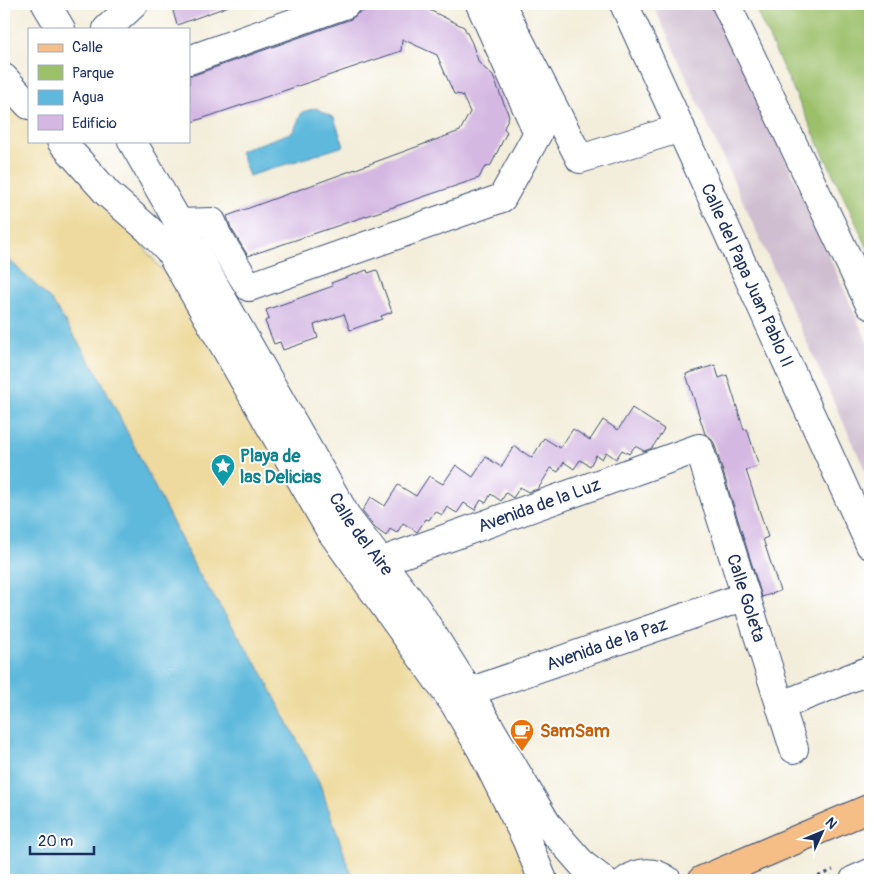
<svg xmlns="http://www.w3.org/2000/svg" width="874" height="884" viewBox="0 0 874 884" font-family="Pangolin,sans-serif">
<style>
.industrial{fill:#cfbdd0}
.green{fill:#9cc06a;stroke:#5c7864}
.sand{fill:#eeda9e;stroke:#84847e}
.water{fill:#5eb9dc;stroke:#3c749d}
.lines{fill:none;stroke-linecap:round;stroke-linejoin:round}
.stream{stroke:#5eb9dc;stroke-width:6}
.building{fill:#d4b8e2}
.minor-casing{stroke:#3b4c71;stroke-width:30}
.major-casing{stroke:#3b4c71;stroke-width:30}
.path{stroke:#3b4c71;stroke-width:3;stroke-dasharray:4 4;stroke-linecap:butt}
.minor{stroke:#fff;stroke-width:28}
.major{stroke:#f6be87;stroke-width:28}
.labels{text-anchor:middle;stroke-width:4;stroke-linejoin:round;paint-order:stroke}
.street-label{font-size:18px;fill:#1b2f5e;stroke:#fff}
.culture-label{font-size:18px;font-weight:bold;fill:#0d838f;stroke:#fff;text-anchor:start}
.food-label{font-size:18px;font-weight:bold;fill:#c56008;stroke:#fff;text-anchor:start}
</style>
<rect width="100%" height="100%" fill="#fff"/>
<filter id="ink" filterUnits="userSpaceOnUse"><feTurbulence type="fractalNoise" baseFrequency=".02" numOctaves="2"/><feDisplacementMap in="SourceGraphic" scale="10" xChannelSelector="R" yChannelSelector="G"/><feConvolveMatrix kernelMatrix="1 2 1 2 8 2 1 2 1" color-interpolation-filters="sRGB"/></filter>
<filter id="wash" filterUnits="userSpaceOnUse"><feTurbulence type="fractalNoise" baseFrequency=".0096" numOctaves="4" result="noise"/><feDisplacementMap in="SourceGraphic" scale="20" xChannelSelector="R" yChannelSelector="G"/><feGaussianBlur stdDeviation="1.12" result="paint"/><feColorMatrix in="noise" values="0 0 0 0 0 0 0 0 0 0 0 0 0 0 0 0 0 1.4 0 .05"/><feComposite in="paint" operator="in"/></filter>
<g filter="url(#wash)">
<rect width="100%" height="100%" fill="#f3eedb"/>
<!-- industrial -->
<path class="industrial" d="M653 4H716L870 348V481Z"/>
<!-- green -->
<path class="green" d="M753 4H870V253Z"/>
<!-- sand -->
<path class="sand" d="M4 90 29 118V141H50L126 225 173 284 473 753 534 880H352V876L319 782 261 671 196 569 98 374 51 300 4 255Z"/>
<!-- water -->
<path class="water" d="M316 108 334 118 344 146 249 176 240 151 293 132 302 112Z
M4 255 51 300 98 374 196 569 261 671 319 782 352 876V880H4Z"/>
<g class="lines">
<!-- stream -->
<path class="stream" d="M509 880 526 874"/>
</g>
<g id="blocks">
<!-- building -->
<path class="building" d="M171 4H229V6L177 25Z
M386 4H417L464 27 472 43 479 63 493 76 509 116 504 128 507 132 491 165 484 168 479 178 248 256 231 228 227 216 460 131 470 112 462 95 454 94 437 55 402 39 401 51 189 123V75H194L351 19 358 13Z
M367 270 368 273 377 270 392 312 381 316 382 319 350 330 344 314 314 325 318 338 283 350 280 342 274 344 265 321 269 319 266 310 333 286 331 283Z
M715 365 719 378 727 375 744 430 747 429 759 466 746 470 768 537 763 539 780 591 762 597 714 443 710 437 705 434 686 374Z
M632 408 664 429 652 448 644 451 635 446 629 454 622 450 616 459 606 452 602 459 596 455 590 466 580 460 574 469 564 462 558 472 551 468 538 489 528 492 520 487 513 498 506 493 501 501 491 494 486 503 481 500 475 510 464 503 457 513 447 507 442 515 435 511 429 520 426 519 417 532 403 523 397 533 390 529 386 536 375 528 362 511 371 497 385 506 398 485 416 496 429 476 443 484 456 465 473 477 486 457 501 467 514 446 532 458 544 438 560 448 573 429 590 440 603 420 618 430Z"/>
</g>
</g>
<g filter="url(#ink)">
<use href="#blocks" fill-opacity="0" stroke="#3b4c71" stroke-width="1"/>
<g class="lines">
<defs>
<g id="minor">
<path d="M46 4 61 29"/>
<path d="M501 4 580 159 681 128"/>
<path id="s1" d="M624 4 870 545"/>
<path d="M726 4 870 305"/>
<path d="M107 29 134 4"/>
<path d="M189 60 346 4"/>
<path d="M4 78 29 105"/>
<path d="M61 141 108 194 148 229 169 250 330 530 454 703 482 751 526 839 543 880"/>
<path id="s2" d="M132 141 348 519 416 608 469 692 547 824 583 865 603 880"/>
<path d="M180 223 212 222 217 235 249 287 502 198 538 133 480 4"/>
<path id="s3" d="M380 562 699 448 794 749"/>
<path id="s4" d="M469 692 746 596"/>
<path d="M780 706 870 670"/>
<path d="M627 880C640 871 654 871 667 880"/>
<path d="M854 880 870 873"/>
</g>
<path id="major" d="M702 880 870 808"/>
</defs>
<!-- minor casing -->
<use href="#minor" class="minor-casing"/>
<!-- major casing -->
<use href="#major" class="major-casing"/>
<!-- path -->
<path class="path" d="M810 880 833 870"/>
<!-- minor -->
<use href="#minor" class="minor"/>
<!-- major -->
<use href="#major" class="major"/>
</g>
</g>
<!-- icons -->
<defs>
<symbol id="sight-pin" viewBox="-11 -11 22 30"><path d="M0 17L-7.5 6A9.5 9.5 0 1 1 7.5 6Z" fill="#0f9aa8" stroke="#fff"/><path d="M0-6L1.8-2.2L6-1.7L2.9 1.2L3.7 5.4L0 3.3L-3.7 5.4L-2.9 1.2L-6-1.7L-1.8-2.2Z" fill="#fff"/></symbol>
<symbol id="cafe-pin" viewBox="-11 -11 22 30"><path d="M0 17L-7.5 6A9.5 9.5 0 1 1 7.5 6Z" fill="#e8710a" stroke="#fff"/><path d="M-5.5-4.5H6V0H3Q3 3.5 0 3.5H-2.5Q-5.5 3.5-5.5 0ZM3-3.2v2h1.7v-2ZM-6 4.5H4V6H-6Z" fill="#fff"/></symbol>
</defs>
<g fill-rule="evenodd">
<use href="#sight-pin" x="209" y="452" width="28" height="38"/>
<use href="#cafe-pin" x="508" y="717" width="28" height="38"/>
</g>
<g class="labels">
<!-- street labels -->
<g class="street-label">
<text dy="6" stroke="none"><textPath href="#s1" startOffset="298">Calle del Papa Juan Pablo II</textPath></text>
<text dy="6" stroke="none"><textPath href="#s3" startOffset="169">Avenida de la Luz</textPath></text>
<text dy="6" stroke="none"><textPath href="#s2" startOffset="455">Calle del Aire</textPath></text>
<text dy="6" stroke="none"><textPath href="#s3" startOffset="496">Calle Goleta</textPath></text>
<text dy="6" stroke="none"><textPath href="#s4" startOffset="146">Avenida de la Paz</textPath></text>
</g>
<!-- culture labels -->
<g class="culture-label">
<text x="240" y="462">Playa de<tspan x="240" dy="21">las Delicias</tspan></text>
</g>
<!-- food labels -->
<g class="food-label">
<text x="540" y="737">SamSam</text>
</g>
</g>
<!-- margin -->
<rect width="874" height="884" fill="none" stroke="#fff" stroke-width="20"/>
<!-- legend -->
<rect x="28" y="28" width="162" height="115" fill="#ffffff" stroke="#a4acbf"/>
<rect x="38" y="44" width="25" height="8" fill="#f6be87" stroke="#a4acbf"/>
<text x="72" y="52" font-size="15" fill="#1b2f5e">Calle</text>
<rect x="38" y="65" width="25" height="15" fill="#9cc06a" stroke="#a4acbf"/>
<text x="72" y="78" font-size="15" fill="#1b2f5e">Parque</text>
<rect x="38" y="90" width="25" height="15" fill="#5eb9dc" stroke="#a4acbf"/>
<text x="72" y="102" font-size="15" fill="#1b2f5e">Agua</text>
<rect x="38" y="115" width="25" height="15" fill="#d4b8e2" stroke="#a4acbf"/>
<text x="72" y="128" font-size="15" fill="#1b2f5e">Edificio</text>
<!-- north arrow -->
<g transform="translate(822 832) rotate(46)" stroke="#ffffff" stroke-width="4" paint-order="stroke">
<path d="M0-4L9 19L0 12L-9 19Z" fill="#1b2f5e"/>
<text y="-8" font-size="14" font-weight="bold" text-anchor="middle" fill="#1b2f5e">N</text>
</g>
<!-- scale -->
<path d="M30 846v8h64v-8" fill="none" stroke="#1b2f5e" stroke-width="2.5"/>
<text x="38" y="846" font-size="15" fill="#1b2f5e" stroke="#ffffff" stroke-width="4" paint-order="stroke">20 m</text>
</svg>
